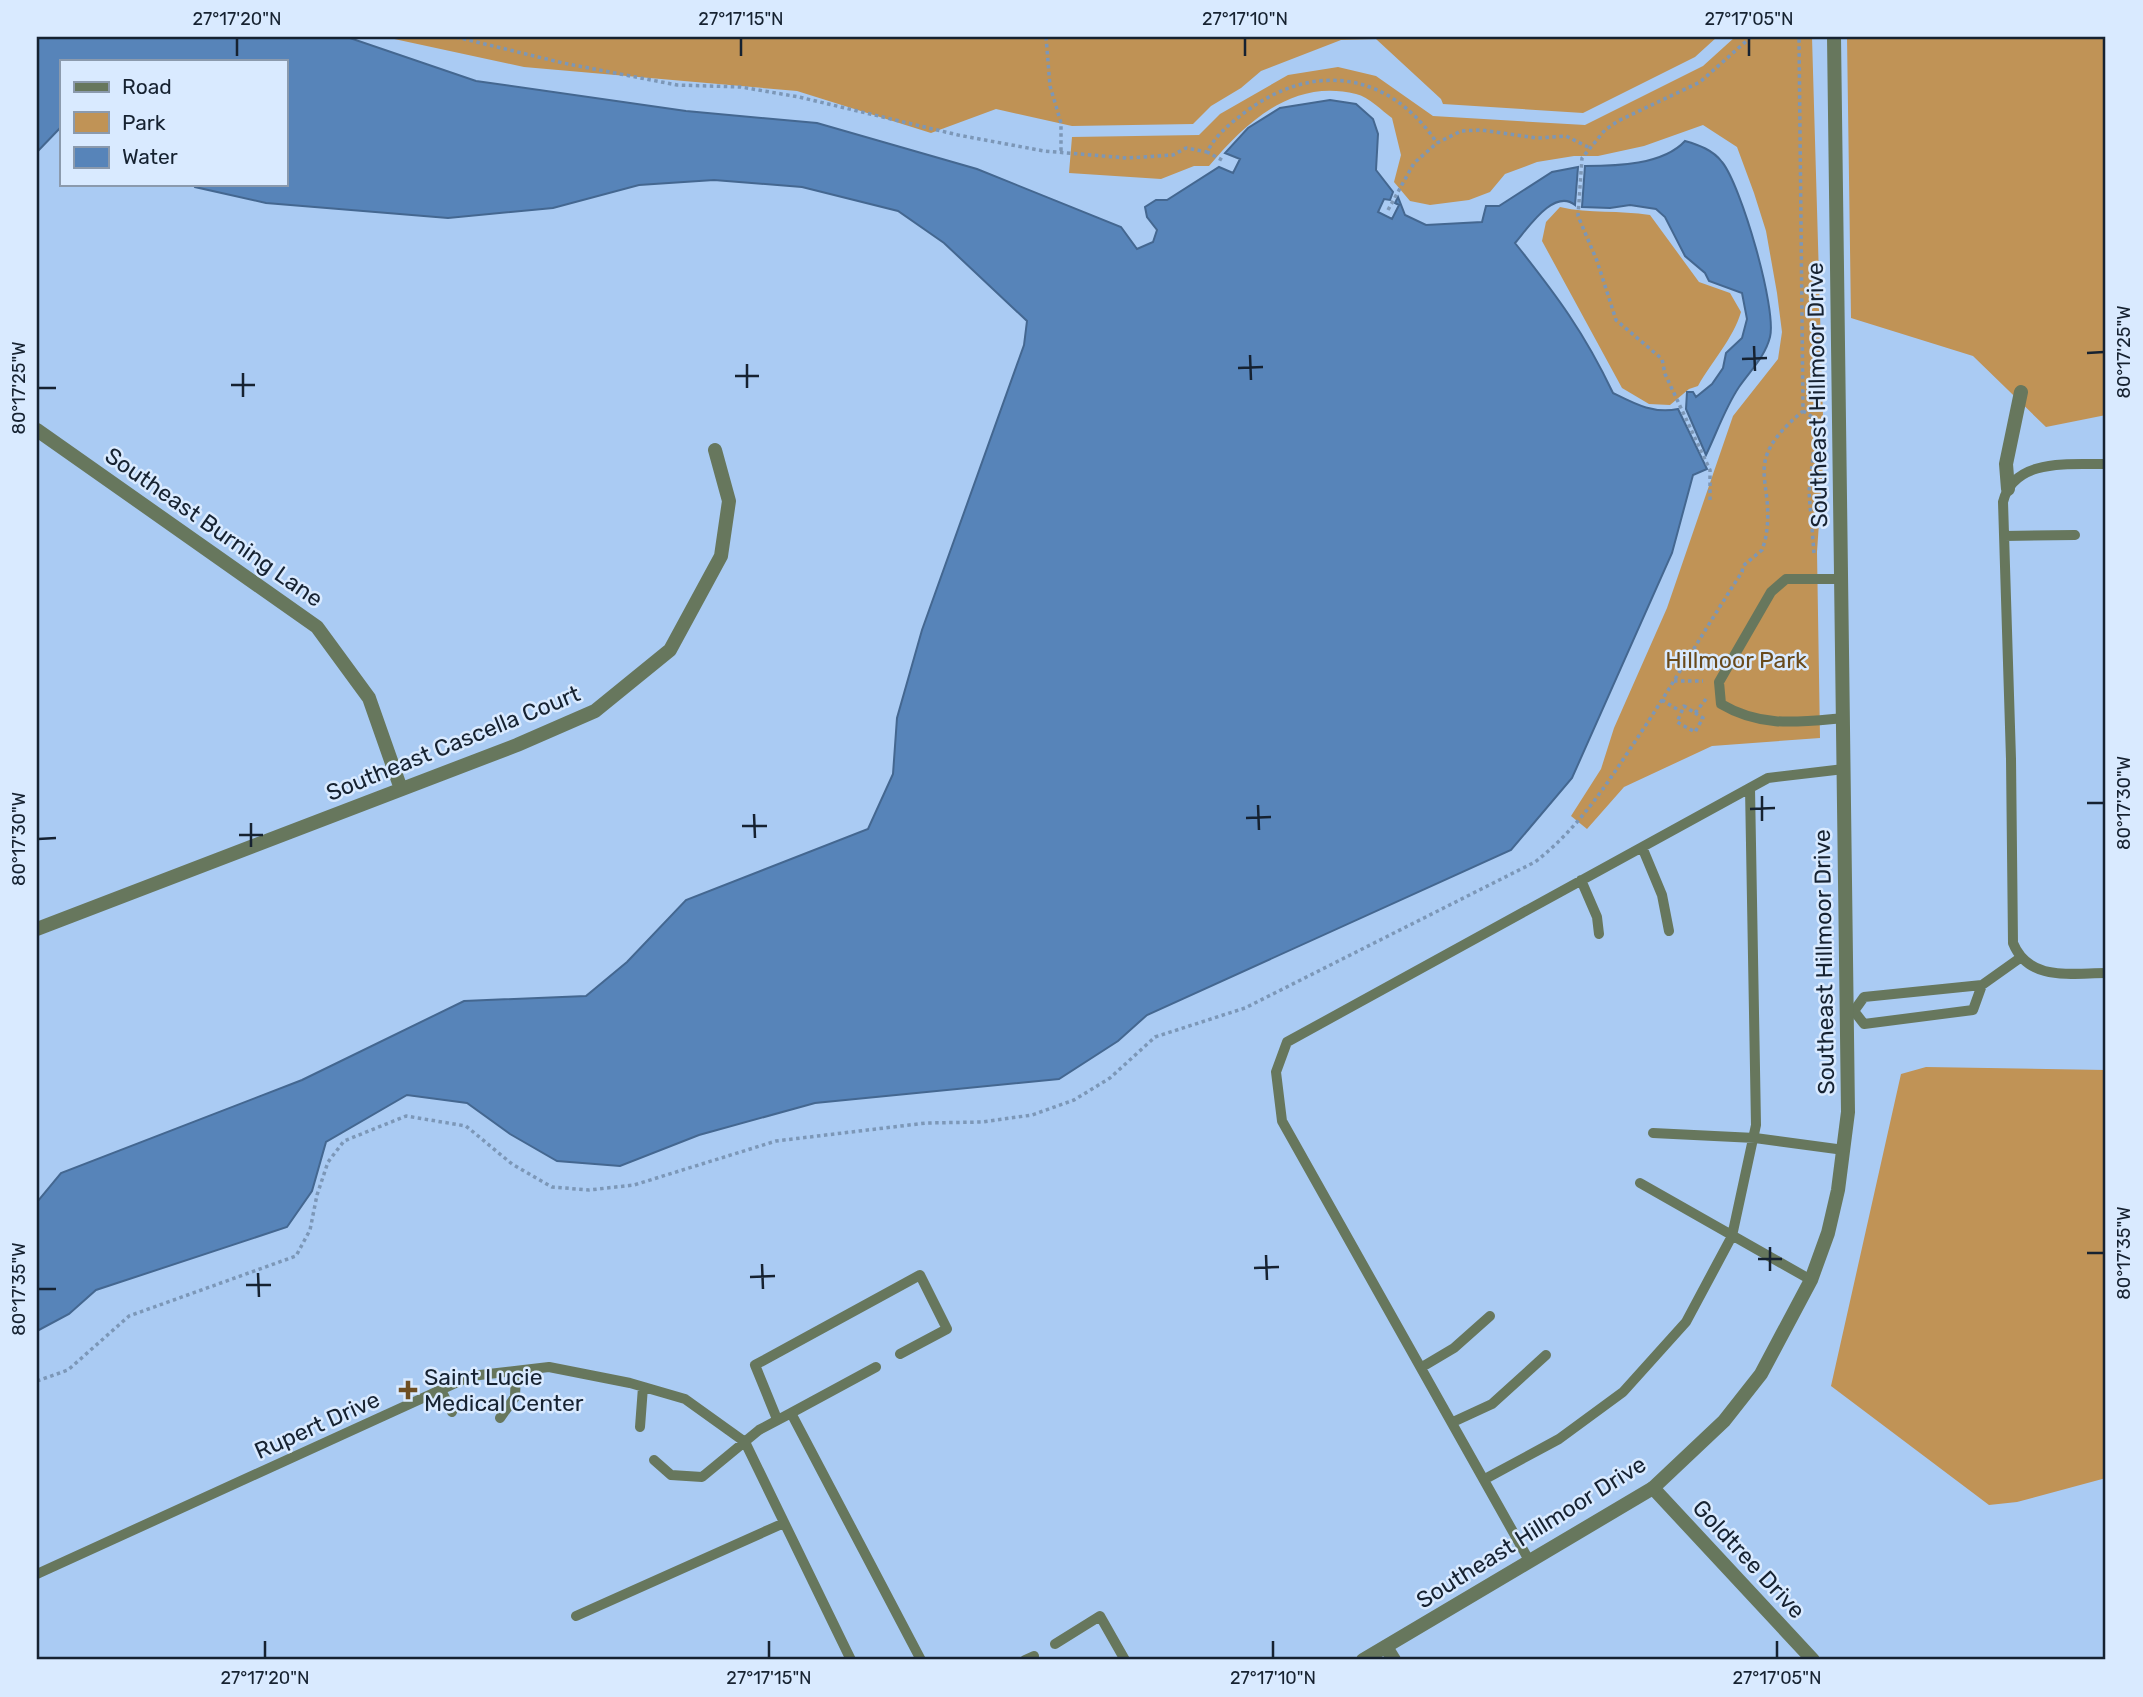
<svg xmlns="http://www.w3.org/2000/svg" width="2143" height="1697" viewBox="0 0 2143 1697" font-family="Rubik,sans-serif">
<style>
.green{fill:#c09356}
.forest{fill:#bf9255}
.water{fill:#5784b9;stroke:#446790;stroke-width:2}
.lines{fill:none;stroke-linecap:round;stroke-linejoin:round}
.path{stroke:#7c97b7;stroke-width:3.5;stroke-dasharray:3.5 3.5;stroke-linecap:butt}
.service{stroke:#67775d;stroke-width:10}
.minor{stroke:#67775d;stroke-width:14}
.tertiary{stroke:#67775d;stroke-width:14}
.ticks{fill:none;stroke:#162231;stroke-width:2.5}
.poi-dot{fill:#6e4f24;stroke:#d9eaff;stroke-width:2.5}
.labels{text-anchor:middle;stroke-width:5;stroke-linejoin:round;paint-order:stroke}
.street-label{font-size:23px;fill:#162231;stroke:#d9eaff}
.park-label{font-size:23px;fill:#694a1b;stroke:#d9eaff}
.poi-label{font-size:23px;fill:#162231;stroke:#d9eaff;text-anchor:start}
.neatline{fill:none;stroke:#162231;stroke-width:2.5}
.ticks-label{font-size:18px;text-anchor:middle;fill:#162231}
</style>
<rect width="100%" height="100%" fill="#aacbf3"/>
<!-- green -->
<path class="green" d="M1735 37H1812L1824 450 1817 552 1820 738 1712 746 1624 787 1587 829 1571 816 1601 769 1614 728 1667 608 1733 416 1778 359 1782 332 1777 293 1766 231 1754 193 1737 147 1703 125 1644 146 1598 156H1574L1537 162 1505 174 1490 192 1469 200 1430 205 1410 201 1394 182 1401 155 1392 118C1382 111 1369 97 1356 94 1293 78 1246 122 1209 166H1194L1161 179 1069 173 1072 137 1199 135 1220 114 1288 75 1338 67 1376 76 1433 116 1585 125 1703 66Z
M1847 37H2106V415L2046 427 1973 356 1851 318Z
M1560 207C1590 214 1619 210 1650 215L1699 282 1730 293 1741 312C1733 339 1712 361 1698 386L1689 389 1670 405 1649 404 1622 388 1542 241 1546 222Z
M1926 1067 2106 1070V1478L2017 1502 1989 1505 1831 1386 1901 1074Z"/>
<!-- forest -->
<path class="forest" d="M385 37H1717L1695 57 1583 113 1443 104 1441 99 1376 39 1341 40 1261 71 1241 88 1211 106 1193 124 1072 126 996 109 931 133 797 91 524 67Z"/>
<!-- water -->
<path class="water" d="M37 37H347L476 81 686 111 817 123 977 169 1121 227 1137 249 1153 242 1157 230 1147 217 1145 207 1156 200H1167L1219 167 1233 173 1240 159 1225 153 1248 128 1280 108 1330 100 1356 104 1373 119 1378 134 1376 170 1393 192 1390 200 1384 199 1378 212 1392 219 1399 205 1395 203 1398 197 1405 215 1426 225 1482 222 1486 206H1499L1552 172 1578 167 1575 205C1554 188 1528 228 1515 243 1557 296 1584 332 1613 393 1635 404 1653 414 1678 409L1707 469 1693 475 1672 553 1572 778 1511 850 1147 1015 1118 1041 1059 1079 815 1103 699 1135 620 1166 557 1161 510 1134 467 1103 407 1095 326 1142 312 1191 287 1227 96 1290 69 1314 37 1331V1202L61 1173 302 1080 464 1001 586 996 627 962 686 900 868 829 893 774 897 718 922 630 1024 345 1027 321 944 243 898 211 802 187 714 180 639 185 553 208 448 218 266 203 195 187 193 184H285V61H61V127L37 152Z
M1685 141C1699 145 1713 150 1722 162 1741 185 1777 309 1770 337 1765 357 1750 371 1739 387 1725 408 1717 432 1706 455L1686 409 1687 392H1693L1696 397 1712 384 1723 368 1726 353 1742 338 1747 319 1742 293 1709 281 1705 273 1685 256 1665 217 1656 209 1630 205 1610 208 1582 207 1585 166C1616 166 1663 165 1685 141Z"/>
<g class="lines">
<!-- path -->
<path class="path" d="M456 37 563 63 677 85 741 87 799 97 958 135 1044 151 1127 158 1173 155 1186 148 1207 152
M1046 37 1050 86 1061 123V153
M1222 160 1207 152C1217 133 1231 123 1248 110 1316 61 1390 73 1437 143
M1388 210 1414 163 1437 143 1461 131 1481 130 1537 138 1566 136 1588 147
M1803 411 1817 420 1809 492 1814 553
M1710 500V470L1665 374 1662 359 1616 320 1597 261 1578 216 1582 158 1605 130 1618 121 1700 82 1751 37
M1674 681H1703
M1662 700 1680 711
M1695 713 1703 718 1695 732 1677 722 1684 706 1695 713 1706 699
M37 1381 68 1370 129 1316 296 1256 310 1230 317 1195 328 1162 344 1141 406 1116 466 1126 512 1164 552 1187 589 1190 634 1185 776 1141 926 1123 982 1122 1032 1115 1074 1100 1110 1078 1155 1037 1245 1008 1535 862C1575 831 1601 793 1628 752 1668 693 1703 632 1742 572L1743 566 1762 550 1765 541C1778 478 1737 466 1803 411L1799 37"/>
<!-- service -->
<path class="service" d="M2106 464C2071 465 2014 457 2003 502L2011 759 2013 943C2029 982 2071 973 2106 973
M2004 536 2075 535
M1842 579H1786L1771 592 1719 682 1721 704C1761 728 1799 722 1844 718
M1642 847 1662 895 1669 931
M1581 880 1597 917 1599 934
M1854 1011 1864 997 1982 985 2020 958
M1854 1011 1864 1024 1973 1010 1982 985
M1653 1133 1755 1138 1844 1150
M1640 1183 1811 1280
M876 1367 791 1413 921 1660
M1422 1367 1454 1348 1490 1316
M441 1390 452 1412
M500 1418 515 1397 516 1371
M777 1419 755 1365 920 1275 947 1329 900 1354
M1453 1422 1492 1404 1546 1355
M640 1427 643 1387
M654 1460 671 1475 702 1477 759 1430 791 1413
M1485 1479 1559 1439 1623 1392 1686 1322 1732 1236 1756 1125 1750 788
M1530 1562 1282 1121 1276 1072 1287 1042 1768 778 1844 769
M37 1574 471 1376 549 1367 630 1383 685 1399 745 1442 851 1660
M576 1616 784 1523
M1055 1644 1100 1616 1125 1660
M1025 1660 1034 1656"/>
<!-- minor -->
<path class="minor" d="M37 430 317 627 369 698 401 789
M2008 489 2006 464 2021 392
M37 929 517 745 595 711 670 650 721 556 729 501 715 450
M1653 1488 1813 1660
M1386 1647 1394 1660"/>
<!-- tertiary -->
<path class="tertiary" d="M1363 1660 1653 1488 1724 1421 1761 1374 1811 1280 1828 1233 1838 1190 1848 1112 1834 37"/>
</g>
<!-- ticks -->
<path class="ticks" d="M237 38V56M741 38V56M1245 38V56M1749 38V56M1754 346 1755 371M2087 353 2104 352M1250 355 1251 380M1742 359 1767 358M747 364V388M1238 368 1263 367M243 373V397M735 376H759M231 385H255M38 388H56M1762 796V821M2087 803H2104M1258 805 1259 830M1750 809 1775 808M754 814 755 838M1246 818 1271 817M251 823V847M742 826H767M239 835H263M38 839 56 838M1770 1247V1271M2087 1253H2104M1266 1255 1267 1280M1758 1259H1782M762 1264 763 1289M1254 1268 1279 1267M258 1273 259 1297M750 1277 775 1276M246 1285H271M38 1289H56M265 1641V1658M769 1641V1658M1273 1641V1658M1777 1641V1658"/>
<!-- markers -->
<path class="poi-dot" d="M404.5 1379.5h7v7h7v7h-7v7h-7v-7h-7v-7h7z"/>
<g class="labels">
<!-- street labels -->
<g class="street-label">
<text transform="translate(1817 395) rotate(-91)" y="8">Southeast Hillmoor Drive</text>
<text transform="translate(214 527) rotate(35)" y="8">Southeast Burning Lane</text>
<text transform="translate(453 743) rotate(-22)" y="8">Southeast Cascella Court</text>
<text transform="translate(1824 962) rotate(-91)" y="8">Southeast Hillmoor Drive</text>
<text transform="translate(317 1425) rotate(-24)" y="8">Rupert Drive</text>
<text transform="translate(1531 1532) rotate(-32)" y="8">Southeast Hillmoor Drive</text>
<text transform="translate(1749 1559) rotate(47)" y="8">Goldtree Drive</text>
</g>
<!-- park labels -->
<g class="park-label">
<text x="1736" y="668">Hillmoor Park</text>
</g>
<!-- poi labels -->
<g class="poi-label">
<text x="424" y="1385">Saint Lucie<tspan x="424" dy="26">Medical Center</tspan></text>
</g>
</g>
<!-- border -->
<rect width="2143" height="1697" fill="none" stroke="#d9eaff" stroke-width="77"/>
<!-- legend -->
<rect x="60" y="60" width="228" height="126" fill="#d9eaff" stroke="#8b9aad" stroke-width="2"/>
<rect x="74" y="82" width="35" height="10" fill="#67775d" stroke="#8b9aad" stroke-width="2"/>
<text x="122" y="94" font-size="21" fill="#162231">Road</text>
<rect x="74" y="112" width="35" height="21" fill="#c09356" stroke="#8b9aad" stroke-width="2"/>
<text x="122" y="130" font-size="21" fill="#162231">Park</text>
<rect x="74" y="147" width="35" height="21" fill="#5784b9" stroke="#8b9aad" stroke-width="2"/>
<text x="122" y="164" font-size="21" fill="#162231">Water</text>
<rect x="38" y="38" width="2066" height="1620" class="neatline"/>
<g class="ticks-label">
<text x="237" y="25">27°17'20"N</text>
<text x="741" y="25">27°17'15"N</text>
<text x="1245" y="25">27°17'10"N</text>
<text x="1749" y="25">27°17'05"N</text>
<text transform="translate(2124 352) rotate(-90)" y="6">80°17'25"W</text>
<text transform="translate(19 388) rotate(-90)" y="6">80°17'25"W</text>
<text transform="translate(2124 803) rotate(-90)" y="6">80°17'30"W</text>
<text transform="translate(19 839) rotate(-90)" y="6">80°17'30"W</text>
<text transform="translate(2124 1253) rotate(-90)" y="6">80°17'35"W</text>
<text transform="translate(19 1289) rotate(-90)" y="6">80°17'35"W</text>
<text x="265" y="1684">27°17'20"N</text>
<text x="769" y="1684">27°17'15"N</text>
<text x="1273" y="1684">27°17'10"N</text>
<text x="1777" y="1684">27°17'05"N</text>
</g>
</svg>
